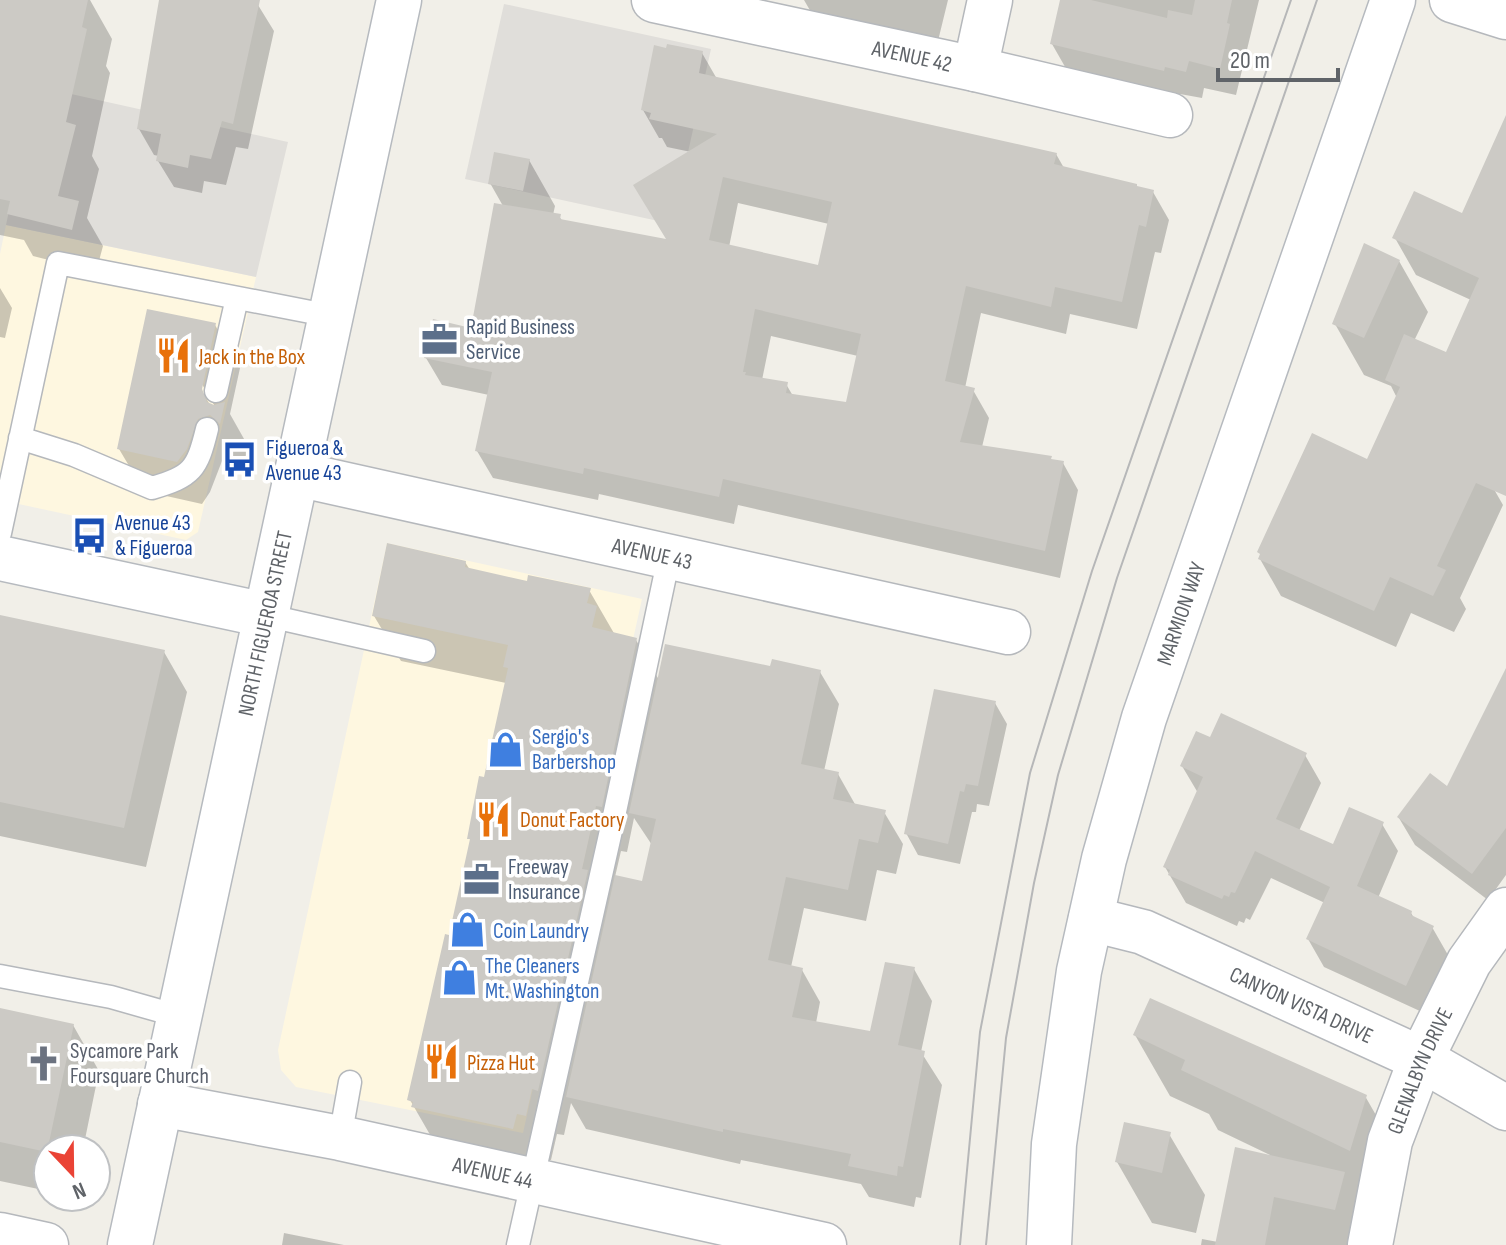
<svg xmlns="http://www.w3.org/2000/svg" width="1506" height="1245" viewBox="0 0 1506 1245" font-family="'Sofia Sans Condensed',sans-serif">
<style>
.commercial{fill:#fef7e0}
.industrial{fill:#e0deda}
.shadow{fill:#0003;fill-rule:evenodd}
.building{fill:#cccac5;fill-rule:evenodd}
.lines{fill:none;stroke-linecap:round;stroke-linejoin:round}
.lane-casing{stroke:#b5b8bc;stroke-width:25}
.street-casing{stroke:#b5b8bc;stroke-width:47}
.secondary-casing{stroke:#b6babf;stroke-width:47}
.lane{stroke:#fff;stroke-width:22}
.street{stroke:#fff;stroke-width:44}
.secondary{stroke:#fff;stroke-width:44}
.tram{stroke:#b6b7b8;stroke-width:2}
.labels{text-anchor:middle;stroke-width:7;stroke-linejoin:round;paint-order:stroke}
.street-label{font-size:22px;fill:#5f6368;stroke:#fff}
.service-label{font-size:22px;fill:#4e5e75;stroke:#fff;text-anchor:start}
.food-label{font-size:22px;fill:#c56008;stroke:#fff;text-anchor:start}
.transit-label{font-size:22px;fill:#164399;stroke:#fff;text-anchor:start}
.shop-label{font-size:22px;fill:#366cbe;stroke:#fff;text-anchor:start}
.worship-label{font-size:22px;fill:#5b616d;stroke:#fff;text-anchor:start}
</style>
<rect width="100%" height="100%" fill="#f1efe8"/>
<!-- commercial -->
<path class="commercial" d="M6 225 256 277 198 532 186 540 0 500V254Z
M387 543 642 599 523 1133 296 1087 281 1070 278 1050Z"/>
<!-- industrial -->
<path class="industrial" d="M504 4 711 49 672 224 465 179Z
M35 86 288 142 256 277 6 225Z"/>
<!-- shadow -->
<path class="shadow" d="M0 0H90L112 39 106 66 110 73 92 156 99 169 87 218 103 246 96 272 33 256 24 240 0 235Z
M161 0H237L258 5 274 31 248 149 236 147 226 185 204 181 202 193 174 187 158 161 159 156 154 155 139 129Z
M804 0H948L937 45 815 19Z
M1062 0H1259L1236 95 1204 88 1202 98 1180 94 1179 97 1068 72 1052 44Z
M702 53 717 79 1056 154 1064 168 1153 192 1169 220 1161 253 1155 252 1137 329 1070 314 1066 334 981 313 965 388 973 390 989 418 982 447 1050 458 1052 461 1063 463 1078 490 1060 578 738 505 734 524 599 494 598 500 493 478 477 451 489 395 442 385 426 358 473 330 503 206 490 183 529 160 555 206 553 215 559 216 563 222 668 242 691 152 667 147 662 138H659L643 110ZM738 203 829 224 820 267 729 247ZM771 336 858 356 848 405 793 396 786 384 762 380Z
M1506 146V465L1495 491 1503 505 1460 598 1466 609 1454 632 1411 613 1396 647 1281 596 1260 559 1368 462 1397 398 1391 386 1364 375 1335 324 1399 261 1428 312 1414 341 1447 355 1471 300 1416 275 1395 238 1463 216Z
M0 288 12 308 5 338 0 337Z
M215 325 240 368 230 414 248 446 244 464 236 457 222 461 210 492 202 504 144 491 119 449ZM199 379 214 405H210L196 381Z
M465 562 470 570 528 583 589 590 615 635 636 640 659 680 772 668 820 672 839 704 824 771 838 774 856 806 884 812 903 844 896 874 877 870 866 921 804 908 791 967 802 970 820 1002 816 1023 871 1034 914 969 932 1001 921 1052 942 1085 921 1198 916 1197 914 1207 869 1197 861 1184 741 1160 740 1164 586 1129 571 1103 564 1135 557 1134 551 1160 440 1152 410 1100 450 937 472 843 469 838 486 779 506 683 401 661 374 616ZM634 818 652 845 644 883 615 877 621 851 627 852Z
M0 631 164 652 187 692 146 867 0 836Z
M995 703 1007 724 989 806 977 804 976 812H972L960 864 918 855 906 833Z
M1506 720V875L1488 900 1415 845 1399 818 1448 789Z
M1211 740 1305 755 1321 783 1299 831 1334 846 1382 824 1398 851 1378 898 1411 913 1414 918 1432 927 1448 955 1422 1012 1324 967 1308 939 1325 903 1271 878 1250 920 1246 918 1244 923 1239 921 1237 926 1186 903 1165 867 1198 793 1182 766Z
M0 1010 73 1025 99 1071 83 1149H48V1191L0 1181Z
M1135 1035 1365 1096 1400 1157 1385 1210 1357 1197 1375 1229 1372 1245H1201L1202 1239 1218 1242 1270 1155 1218 1130 1209 1114 1170 1096Z
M1169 1134 1205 1195 1196 1233 1152 1223 1117 1162Z
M284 1233 344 1245H282Z"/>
<!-- building -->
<path class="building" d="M0 0H88L82 27 87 29 66 122 76 125 58 196 79 201 72 230 7 214 10 201 0 199Z
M159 0H260L233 124 222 121 211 159 190 155 188 168 156 161 161 134 137 129Z
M1060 0H1091L1167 18 1168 10 1192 15 1195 0H1232L1227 23 1230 24 1220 69 1189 61 1186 72 1165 67 1164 71 1050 44Z
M667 44 703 51 699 73 1057 153 1054 164 1137 184V186L1154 190 1146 227 1139 225 1122 302 1055 287 1051 307 966 286 945 381 975 388 960 442 1052 456 1051 459 1064 461 1045 551 723 479 719 497 584 468 583 474 475 451 492 372 424 358 433 319 471 328 494 203 561 214 560 219 666 239 633 185 717 134 649 119 651 113 641 110 654 45 666 48ZM723 177 832 202 818 265 709 240ZM755 309 861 334 846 402 786 393 788 382 745 375 746 372H743Z
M1506 115V496L1476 483 1437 566 1446 570 1433 596 1390 577 1374 611 1258 559 1260 554 1257 552 1312 433 1367 459 1400 387 1385 380 1404 334 1446 352 1479 278 1392 238 1414 191 1462 213Z
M494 152 530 159 523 191 488 184Z
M1364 243 1400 260 1364 338 1332 324Z
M147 309 216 323 202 389 207 402 214 405 225 402 220 424 210 415 198 419 187 449 177 462 117 449Z
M387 543 466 561 465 567 527 581 528 575 591 588 587 603 597 606 592 627 637 638 602 807 596 806 582 869 588 870 538 1091 532 1089 526 1116 517 1114 513 1129 411 1107 413 1102 407 1100 445 934 449 935 470 839H467L479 776 484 777 508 668 503 667 508 645 372 616Z
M0 615 165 650 124 828 0 802Z
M665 644 770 666 772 659 821 670 801 764 839 772 833 799 886 810 878 843 859 839 848 890 786 877 768 960 803 968 792 1017 870 1031 885 962 915 967 898 1045 925 1051 903 1167 898 1166 897 1176 848 1166 851 1154 723 1129V1132L566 1097 615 875 642 881 656 819 629 813Z
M1506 668V828L1472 874 1397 817 1430 773 1447 786Z
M934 689 996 701 978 786 966 784 964 792 960 791 948 844 904 834Z
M1221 713 1307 753 1276 819 1333 844 1349 807 1384 822 1357 886 1412 911 1411 915 1434 926 1406 986 1306 939 1330 887 1255 851 1235 893 1231 892 1229 897 1224 895 1222 899 1168 875 1170 870 1163 867 1203 777 1180 766 1196 731 1210 737Z
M1150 998 1367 1095 1350 1151 1181 1070 1185 1060 1133 1035Z
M0 1008 74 1024 47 1152 0 1142Z
M1124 1122 1171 1132 1162 1173 1115 1162Z
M1235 1147 1345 1172 1335 1210 1274 1197 1265 1245H1215Z"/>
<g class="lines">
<defs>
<path id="lane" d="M216 391 237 298
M20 438 74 455 152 488C192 476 197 470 207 429
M0 533 58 263 331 316
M265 615 424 651
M0 976 111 997 178 1016
M340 1138 350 1082
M518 1245 610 835 669 557"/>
<g id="street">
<path id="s1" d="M654 0 975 69 1170 115"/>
<path d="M1452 0 1506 17"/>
<path d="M975 69 990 0"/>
<path id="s2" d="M297 474 1008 632"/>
<path id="s3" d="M1091 919 1143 932 1421 1059 1506 1108"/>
<path id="s4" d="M160 1104 340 1138 824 1245"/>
<path d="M0 1235 46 1245"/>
<path id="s5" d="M1370 1245 1390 1141 1421 1059 1469 962 1506 910"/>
</g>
<g id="secondary">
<path d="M0 558 265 615"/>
<path id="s6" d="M130 1245 399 0"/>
<path id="s7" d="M1049 1245 1054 1144 1079 971 1104 859 1144 718 1393 0"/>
</g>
</defs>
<!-- lane casing -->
<use href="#lane" class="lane-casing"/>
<!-- street casing -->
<use href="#street" class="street-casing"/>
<!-- secondary casing -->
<use href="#secondary" class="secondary-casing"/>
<!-- lane -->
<use href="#lane" class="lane"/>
<!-- street -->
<use href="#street" class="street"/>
<!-- secondary -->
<use href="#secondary" class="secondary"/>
<!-- tram -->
<path class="tram" d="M960 1245 980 1032 1030 773 1092 571 1291 0
M986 1245 1006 1038 1034 883 1058 775 1117 578 1317 0"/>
</g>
<!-- icons -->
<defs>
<symbol id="office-bare" viewBox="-9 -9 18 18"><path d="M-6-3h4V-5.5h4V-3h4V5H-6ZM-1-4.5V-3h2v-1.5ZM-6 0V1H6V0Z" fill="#5c6f8a" stroke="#fff" stroke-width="2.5" paint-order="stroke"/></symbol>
<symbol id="restaurant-bare" viewBox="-9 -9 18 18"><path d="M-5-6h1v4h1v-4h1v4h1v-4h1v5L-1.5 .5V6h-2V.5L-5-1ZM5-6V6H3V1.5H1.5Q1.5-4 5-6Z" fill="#e8710a" stroke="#fff" stroke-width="2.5" paint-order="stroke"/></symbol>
<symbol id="bus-bare" viewBox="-9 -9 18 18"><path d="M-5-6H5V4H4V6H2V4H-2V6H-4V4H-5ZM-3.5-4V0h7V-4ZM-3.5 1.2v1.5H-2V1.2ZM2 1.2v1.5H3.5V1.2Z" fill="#1a4fb4" stroke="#fff" stroke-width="2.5" paint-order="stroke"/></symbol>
<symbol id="shop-bare" viewBox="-9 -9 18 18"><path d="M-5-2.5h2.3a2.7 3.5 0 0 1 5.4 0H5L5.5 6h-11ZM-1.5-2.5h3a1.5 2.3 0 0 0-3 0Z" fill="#3f7fe0" stroke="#fff" stroke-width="2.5" paint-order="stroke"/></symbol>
<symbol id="church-bare" viewBox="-9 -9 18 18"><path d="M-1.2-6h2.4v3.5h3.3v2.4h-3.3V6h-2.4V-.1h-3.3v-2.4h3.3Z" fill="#6b7280" stroke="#fff" stroke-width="2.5" paint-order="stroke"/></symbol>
</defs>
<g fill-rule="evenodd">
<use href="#office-bare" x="414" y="314" width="51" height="51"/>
<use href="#restaurant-bare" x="148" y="330" width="51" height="51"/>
<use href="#bus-bare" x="214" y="434" width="51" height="51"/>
<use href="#bus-bare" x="64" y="510" width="51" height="51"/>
<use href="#shop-bare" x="480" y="724" width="51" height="51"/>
<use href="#restaurant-bare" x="468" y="794" width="51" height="51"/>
<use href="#office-bare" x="456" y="854" width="51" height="51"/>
<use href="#shop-bare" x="442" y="904" width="51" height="51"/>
<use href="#shop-bare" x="434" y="952" width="51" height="51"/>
<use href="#restaurant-bare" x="416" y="1036" width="51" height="51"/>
<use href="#church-bare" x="18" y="1038" width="51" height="51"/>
</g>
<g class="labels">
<!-- street labels -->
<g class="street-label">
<text dy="8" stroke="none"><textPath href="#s1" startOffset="264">AVENUE 42</textPath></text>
<text dy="8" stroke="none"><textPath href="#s2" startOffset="364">AVENUE 43</textPath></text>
<text dy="8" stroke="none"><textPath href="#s7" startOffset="648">MARMION WAY</textPath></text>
<text dy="8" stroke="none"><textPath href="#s6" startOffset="636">NORTH FIGUEROA STREET</textPath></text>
<text dy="8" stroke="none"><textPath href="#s3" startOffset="228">CANYON VISTA DRIVE</textPath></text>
<text dy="8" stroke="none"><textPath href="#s5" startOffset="182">GLENALBYN DRIVE</textPath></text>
<text dy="8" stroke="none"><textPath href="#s4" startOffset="340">AVENUE 44</textPath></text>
</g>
<!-- service labels -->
<g class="service-label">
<text x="466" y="334">Rapid Business<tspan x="466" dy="25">Service</tspan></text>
<text x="508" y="874">Freeway<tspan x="508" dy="25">Insurance</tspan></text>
</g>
<!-- food labels -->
<g class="food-label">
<text x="199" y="364">Jack in the Box</text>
<text x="520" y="827">Donut Factory</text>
<text x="467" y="1070">Pizza Hut</text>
</g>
<!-- transit labels -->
<g class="transit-label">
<text x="266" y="455">Figueroa &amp;<tspan x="266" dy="25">Avenue 43</tspan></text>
<text x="115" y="530">Avenue 43<tspan x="115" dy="25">&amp; Figueroa</tspan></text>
</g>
<!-- shop labels -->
<g class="shop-label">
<text x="532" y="744">Sergio's<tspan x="532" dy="25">Barbershop</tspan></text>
<text x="493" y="938">Coin Laundry</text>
<text x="485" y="973">The Cleaners<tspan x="485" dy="25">Mt. Washington</tspan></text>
</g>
<!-- worship labels -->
<g class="worship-label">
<text x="70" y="1058">Sycamore Park<tspan x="70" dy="25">Foursquare Church</tspan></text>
</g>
</g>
<!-- north arrow -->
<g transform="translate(72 1173) rotate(158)"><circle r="38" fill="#ffffff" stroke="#bfc1c3" stroke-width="2"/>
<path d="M0-6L14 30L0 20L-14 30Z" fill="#ea4335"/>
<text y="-12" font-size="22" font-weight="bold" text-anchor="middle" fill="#5f6368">N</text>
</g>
<!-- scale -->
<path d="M1218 68v12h120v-12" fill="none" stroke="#5f6368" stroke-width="4"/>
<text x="1230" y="68" font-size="24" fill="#5f6368" stroke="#ffffff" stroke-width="6" paint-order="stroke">20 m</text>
</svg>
